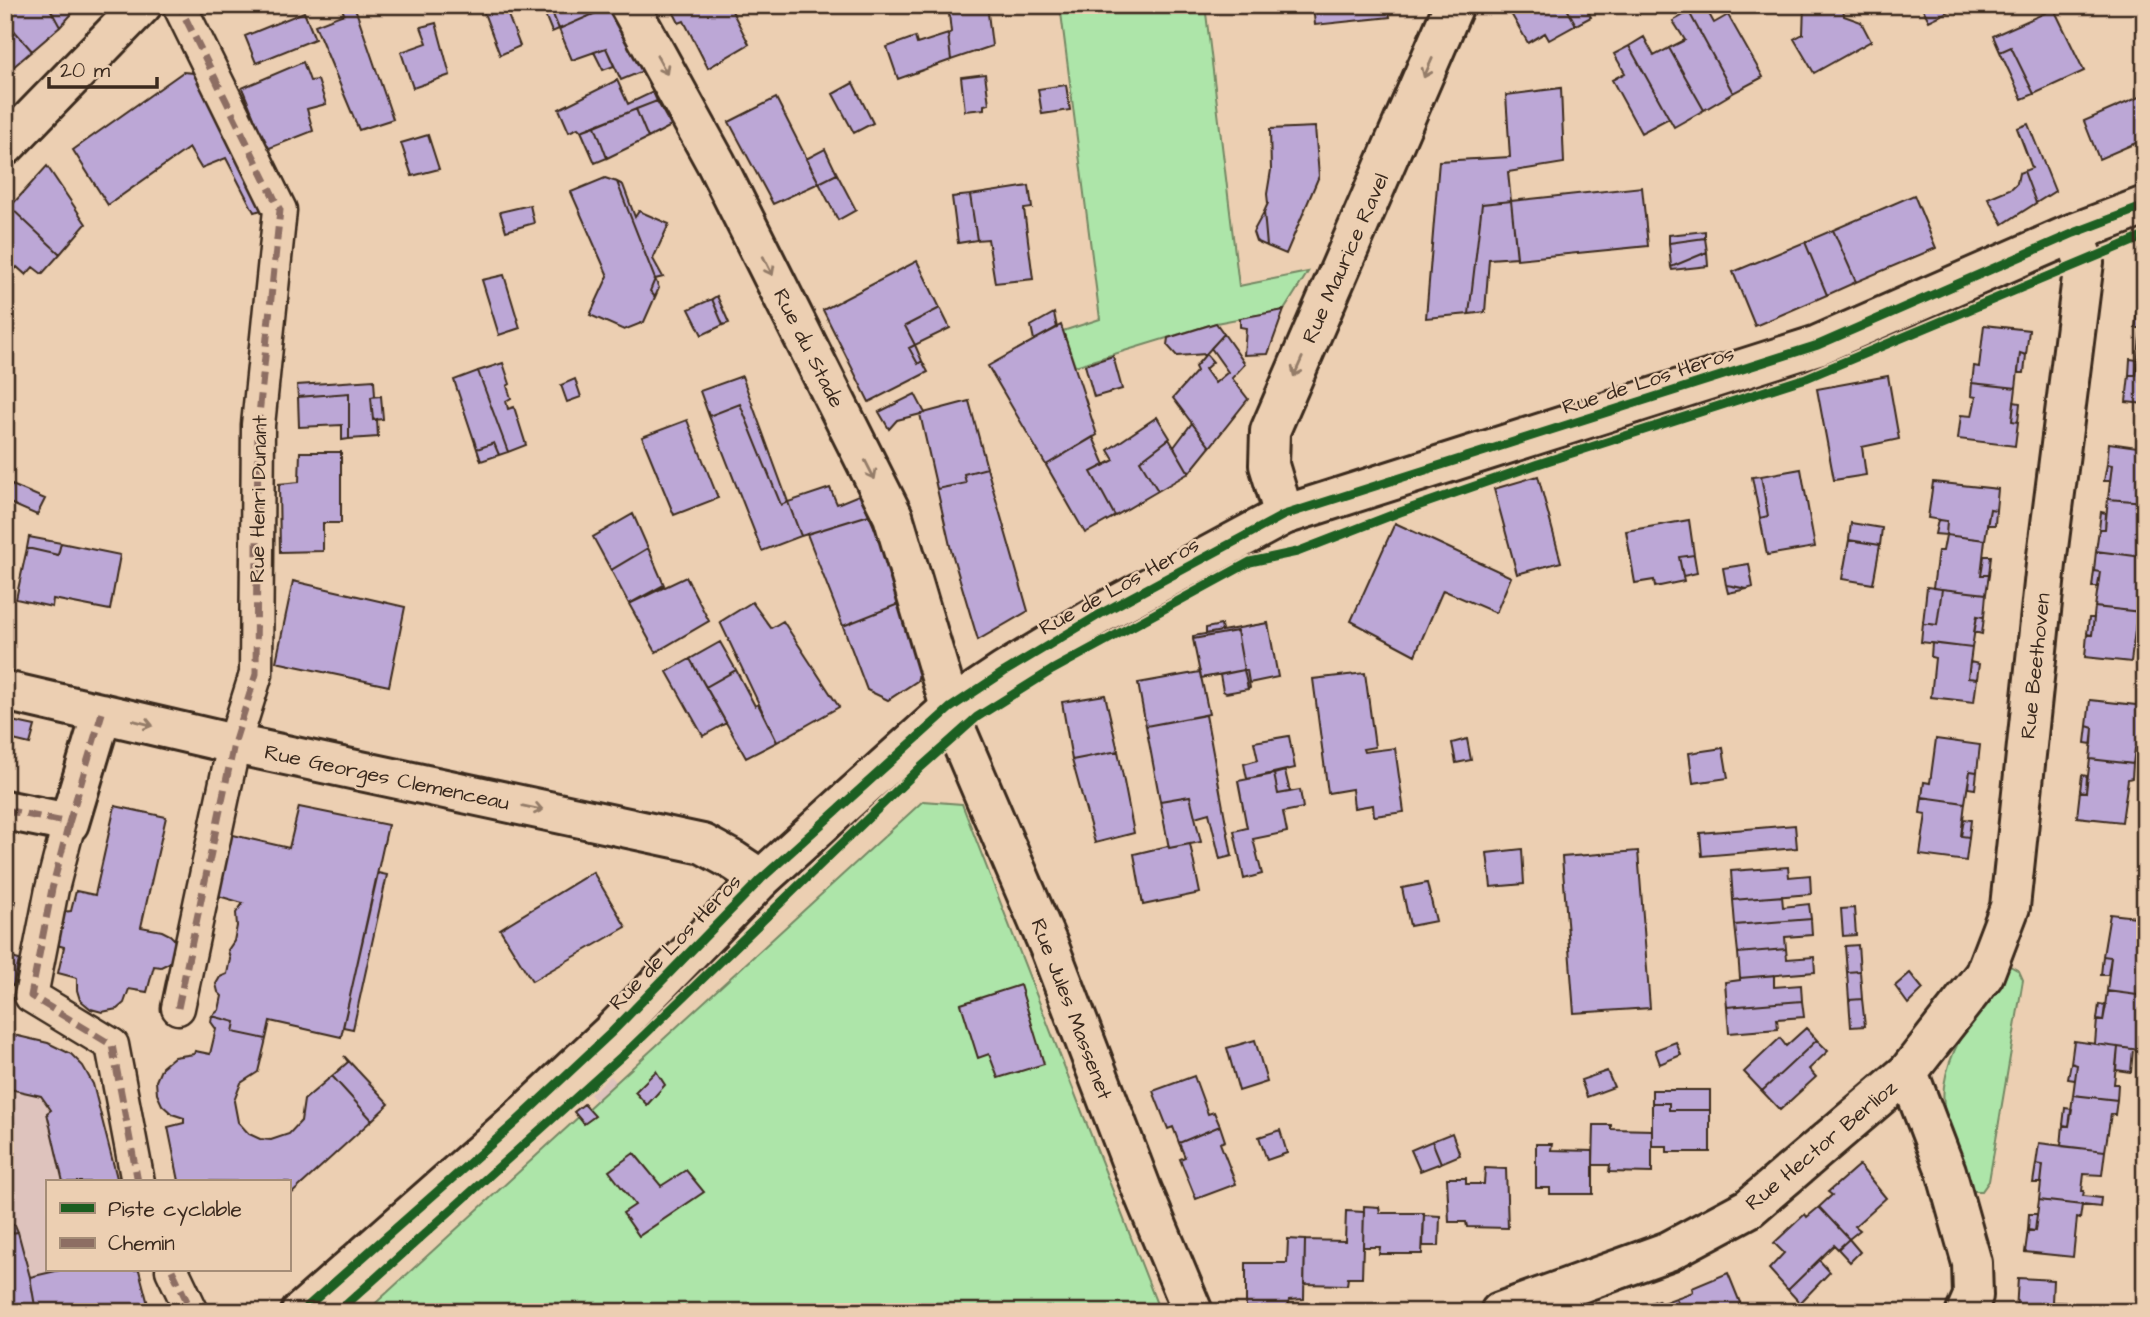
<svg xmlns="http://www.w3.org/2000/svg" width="2150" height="1317" viewBox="0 0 2150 1317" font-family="'Architects Daughter',sans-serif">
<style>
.built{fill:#dec3bd}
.green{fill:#ade5a9;stroke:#748864;stroke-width:2}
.building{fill:#bca7d6;stroke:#3b2a1e;stroke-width:2}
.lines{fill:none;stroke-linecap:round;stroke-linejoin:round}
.pedestrian-casing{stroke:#3b2a1e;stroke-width:37}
.minor-casing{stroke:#3b2a1e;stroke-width:44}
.tertiary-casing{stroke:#3b2a1e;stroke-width:44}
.secondary-casing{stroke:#3b2a1e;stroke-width:44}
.pedestrian{stroke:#eccfb2;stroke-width:32}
.minor{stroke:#eccfb2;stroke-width:38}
.tertiary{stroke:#eccfb2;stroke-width:38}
.secondary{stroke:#eccfb2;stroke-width:38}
.quiet{stroke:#8d6e63;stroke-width:7;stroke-dasharray:14 7;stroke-linecap:butt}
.cycleway-casing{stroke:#eccfb2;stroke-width:13}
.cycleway{stroke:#1b5e20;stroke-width:9}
.oneway{stroke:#947c68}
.labels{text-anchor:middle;stroke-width:5;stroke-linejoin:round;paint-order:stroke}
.street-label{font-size:21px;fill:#3b2a1e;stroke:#eccfb2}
</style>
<rect width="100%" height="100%" fill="#eccfb2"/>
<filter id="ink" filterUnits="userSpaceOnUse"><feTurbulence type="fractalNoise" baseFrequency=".0143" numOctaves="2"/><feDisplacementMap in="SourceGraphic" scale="14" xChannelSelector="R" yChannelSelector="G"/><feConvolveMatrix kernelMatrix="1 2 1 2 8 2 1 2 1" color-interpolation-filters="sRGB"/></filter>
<g filter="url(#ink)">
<!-- built -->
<path class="built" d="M5 1033 48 1043 71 1054 83 1066 93 1084 118 1182H47V1270H60L30 1277 5 1312Z
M611 1076 639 1107 617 1126 590 1094Z"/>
<!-- green -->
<path class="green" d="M1060 5H1205L1239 286 1308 272 1284 310 1216 323 1075 366 1063 331 1100 319Z
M923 801 962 804 1160 1312H366Z
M2010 966 2019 971 2023 980 1989 1181 1982 1191H1970L1964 1188C1957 1158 1940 1116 1944 1086 1950 1043 1981 1006 2003 970Z"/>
<!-- building -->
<path class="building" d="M5 5H48L60 27 32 51 5 20Z
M48 5H80L60 27Z
M341 5H354L393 119 359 130 315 25 344 14Z
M481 5H504L520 46 500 55Z
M541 5H549L559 29 552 32Z
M549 5H611L612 6 559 29Z
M670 5H729L749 44 708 68 684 21 679 23Z
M948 5H987L992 46 951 60 948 34 951 32Z
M1313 5H1388L1390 17 1315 25Z
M1506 5H1565L1576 25 1549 40 1545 33 1528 43Z
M1565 5H1585L1591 17 1576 25Z
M1701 5H1704L1714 23 1728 15 1763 77 1733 93 1689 12Z
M1804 5H1843L1844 16 1861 22 1871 41 1814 73 1794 39 1803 34Z
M1921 5H1962L1929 21Z
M612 6 643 71 621 80 606 48 572 60 559 29Z
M2054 9 2084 71 2034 94 2011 47 2000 52 1993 36Z
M304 12 315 39 256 63 245 36Z
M1689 12 1733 93 1704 110 1669 48 1685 40 1673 21Z
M5 20 32 51 5 74Z
M436 23 450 75 413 88 401 52 427 43 421 27Z
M948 34 951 60 898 79 887 47 915 37 917 44Z
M1644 37 1654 56 1669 48 1704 110 1674 127 1629 46Z
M1629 46 1669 118 1641 133 1612 80 1625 73 1614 54Z
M2011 47 2034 94 2022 99 2000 52Z
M606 48 614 66 603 70 594 52Z
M303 62 310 81 318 80 326 104 307 109 313 131 267 149 242 88Z
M183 72 194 73 265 209 254 212 226 158 201 168 189 148 108 205 73 150Z
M985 74 989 104 984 105V109L965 111 961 77Z
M617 80 628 104 653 92 657 101 581 131 578 128 569 132 559 109Z
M853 83 873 123 854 133 833 94Z
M1066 85 1070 110 1042 114 1038 89Z
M1561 88 1564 163 1508 172 1511 201 1482 204 1469 314 1426 318 1439 161 1510 157 1506 95Z
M2144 95 2145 139 2099 159 2084 121Z
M776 98 819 183 773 204 729 122Z
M657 101 671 126 648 138 636 109Z
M636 109 648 138 607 158 595 126Z
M2028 124 2055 191 2036 203 2024 171 2032 168 2017 128Z
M595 126 607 158 595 163 581 131Z
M1315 127 1319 176 1286 254 1267 246 1264 212 1268 203 1267 194 1271 170 1270 129Z
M428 135 439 169 412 176 401 143Z
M825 149 837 174 819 183 806 159Z
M47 166 86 224 60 254 10 207Z
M2024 171 2036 203 2003 224 1988 198 2012 188 2017 183 2019 173Z
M837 174 856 210 838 220 819 183Z
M605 178 617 182 655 279 650 291 655 297 644 322 624 330 590 315 608 276 571 192Z
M617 182 623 185 635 217 639 211 669 224 653 259 663 277 655 279Z
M1029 186 1032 208 1024 209 1033 279 995 283 988 239 977 240 970 195Z
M1642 187 1648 246 1517 259 1511 201Z
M970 195 977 240 958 243 952 197Z
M1914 195 1936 248 1856 282 1833 230Z
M1511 201 1517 257 1489 259 1485 312 1469 314 1482 204Z
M530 205 534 223 506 231 500 212Z
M10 207 60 254 42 274 33 267 26 275 17 267 5 280V213Z
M1264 212 1267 246 1256 241 1253 232Z
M1833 230 1856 282 1827 295 1805 242Z
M1705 231V238L1669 243V235Z
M1705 238 1707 252 1671 267 1669 243Z
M1805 242 1827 295 1755 326 1733 272Z
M1707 252 1708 266 1672 270 1671 267Z
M917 261 940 308 905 326 915 345 909 348 918 364 922 361 928 372 869 402 823 310Z
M504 275 520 328 499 335 482 280Z
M655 279 659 288 655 297 650 291Z
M2140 286 2145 287V346H2139L2143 311 2137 310Z
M717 296 729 323 723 325 712 299Z
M712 299 723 325 702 335 689 309Z
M940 308 950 328 915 345 905 326Z
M1284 310 1268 354 1244 355 1246 328 1240 327V318Z
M2137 310 2143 311 2141 328H2135Z
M1054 313 1057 328 1034 340 1031 326Z
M1216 323 1224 334 1206 354 1177 356 1167 345 1168 338Z
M1061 325 1097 435 1046 465 988 366Z
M1984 325 2029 330 2026 355 2020 353 2016 388 1972 383 1974 366 1979 367Z
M1224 334 1245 364 1232 378 1248 399 1210 447 1173 398 1197 371 1195 367 1206 354 1213 362 1205 369 1215 383 1228 372 1211 348Z
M915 345 922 361 918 364 909 348Z
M2139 346H2145V404L2126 402 2129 375H2136Z
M2020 353 2026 355 2024 373H2018Z
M1113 356 1122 389 1094 397 1085 365Z
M2130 359 2138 360 2136 375H2129Z
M503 363 510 384 507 386 511 398 506 401 508 409 514 407 526 445 508 452 478 371Z
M478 371 508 452 499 455 494 443 477 449 454 380Z
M742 376 788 502 781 505 740 404 709 416 700 391Z
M1888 376 1899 439 1862 447 1866 475 1834 480 1817 389Z
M575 379 581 397 567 402 561 385Z
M374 380 375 396 371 397 373 420 377 419 378 437 349 439V393L298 397 297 385Z
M1972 383 2016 388 2012 421 2018 422 2015 446 1958 439 1961 415 1972 416 1976 397 1971 396Z
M349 393V439L342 440V425L299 427 298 397Z
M915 394 925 413 897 420 889 429 879 412Z
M381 396 383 419 373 420 371 397Z
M969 401 987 468 964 474 966 483 937 489 920 414Z
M2014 402 2020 403 2018 422 2012 421Z
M740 404 781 505 788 502 801 536 762 551 709 416Z
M1157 417 1170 438 1140 461 1158 491 1115 516 1091 472 1114 460 1108 450Z
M687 420 718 498 674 515 642 437Z
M1192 423 1210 447 1189 473 1174 447Z
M1093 437 1105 465 1091 472 1115 516 1085 533 1046 465Z
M1169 439 1189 473 1158 491 1140 461Z
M494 443 499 455 481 461 477 449Z
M2109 443 2145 448V502L2108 499 2112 465 2107 464Z
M300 452H341V523H323V551L280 552 279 484 299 482Z
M2107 464 2112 465 2110 481H2104Z
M987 468 1028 611 978 640 951 550 937 489 966 483 964 474Z
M1801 469 1815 547 1767 555 1760 518 1768 516 1761 476Z
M1538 476 1561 562 1517 574 1494 489Z
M1761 476 1768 516 1760 518 1752 477Z
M1933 482 1998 489 1996 510 1990 509 1985 540 1946 535 1947 521 1928 518Z
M12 485 45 499 37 515 5 501Z
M830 488 837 504 861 494 869 515 801 536 788 502Z
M2108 499 2145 502 2143 557 2096 551 2099 529H2105Z
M1990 509 1996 510 1995 525H1987Z
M2101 512 2106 513 2105 529H2099Z
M633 514 648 548 611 570 593 537Z
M869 515 892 568 901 603 843 626 807 534Z
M1689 520 1694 555 1679 557 1684 581 1655 587 1654 580 1635 583 1626 531Z
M1938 520 1947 521 1946 535 1935 534Z
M1395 523 1511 577 1496 613 1443 590 1415 655 1351 621Z
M1851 523 1882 528 1880 545 1849 540Z
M1946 535 1985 540 1981 575H1989L1986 594 1933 588 1938 551H1943Z
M29 537 61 543 58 555 27 548Z
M1849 540 1880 545 1873 584 1842 579Z
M61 543 120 555 110 610 53 599 52 607 16 599 27 548 58 555Z
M648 548 664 585 629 604 611 570Z
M2096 551 2143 557 2139 593 2143 594 2141 612 2095 607 2100 572 2094 571Z
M1694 555 1697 573 1683 576 1679 557Z
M1984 556H1991L1989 575H1981Z
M1749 564 1753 587 1747 589 1726 585 1723 568Z
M2094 571 2100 572 2098 587H2092Z
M686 577 709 621 656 652 629 604Z
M293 581 405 607 389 686 276 662Z
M1726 585 1733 586 1747 589 1728 593Z
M1927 587 1942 589 1937 625 1923 623Z
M1942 589 1986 594 1984 617 1977 616 1972 648 1921 642 1923 623 1937 625Z
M752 602 771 628 783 621 839 707 777 742 720 622Z
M901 603 920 671 917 681 888 700 867 690 843 626Z
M2095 607 2141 612 2140 624 2136 623 2131 662 2085 657 2087 634 2092 635Z
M1977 616 1984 617 1982 634 1974 632Z
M2089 618H2094L2092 635 2087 634Z
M1268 623 1278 677 1249 683 1247 670H1244L1237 631 1193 639V636Z
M1221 625 1222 631 1206 634V628Z
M1237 631 1244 670 1201 678 1193 639Z
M720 642 736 670 706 687 690 659Z
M1932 643 1972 648 1968 678 1977 679 1974 702 1931 697 1935 658 1931 657Z
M690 659 726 723 703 736 667 672Z
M1970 662 1979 664 1977 679 1968 678Z
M736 670 755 706 758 704 777 742 746 758 706 687Z
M1244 670H1247L1250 688 1248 689Z
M1244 670 1248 689 1226 693 1223 691 1220 675Z
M1200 672 1209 714 1146 726 1138 683Z
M1365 673 1375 747 1363 749 1364 752 1395 748 1404 812 1374 816 1373 805 1354 808 1352 789 1328 793 1313 679Z
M1105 695 1118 751 1072 760 1062 702Z
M2090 700 2145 706 2144 749 2135 748 2133 764 2090 759 2093 728 2087 726Z
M1206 715 1232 856 1220 859 1209 813 1195 817 1190 796 1160 801 1146 726Z
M7 720 35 726 30 744 5 738Z
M2087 726 2093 728 2092 744 2085 743Z
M1289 736 1295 768 1247 779 1244 764 1258 760 1254 742Z
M1467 739 1471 760 1456 763 1452 743Z
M1936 739 1980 745 1977 772 1970 771 1965 803 1922 797 1924 782 1930 783Z
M1723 748 1728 778 1693 783 1689 753Z
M1118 751 1134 833 1095 843 1072 760Z
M2090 759 2133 764 2132 778 2128 779 2122 822 2077 817 2080 791 2086 792Z
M1285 771 1290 792 1278 794 1274 774Z
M1970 771 1977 772 1975 789 1968 788Z
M1274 774 1278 794 1300 790 1303 808 1283 812 1287 832 1253 839 1262 874 1244 879 1234 831 1247 828 1238 781Z
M2082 775 2087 776 2086 792 2080 791Z
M1190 796 1201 842 1169 848 1160 801Z
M1922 797 1965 803 1961 836 1969 837 1966 861 1920 855 1926 814 1920 813Z
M115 806 166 817 141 927 162 931 170 935 174 939 176 947 171 962 161 967 154 966 147 992 129 989 124 1003 117 1009 102 1012 91 1009 80 1000 77 990V978L58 973 64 947 57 945 62 912 71 911 76 891 95 895Z
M299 807 388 825 341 1037 270 1021 266 1039 233 1032 235 1022 212 1016 219 1010 222 996 218 992 216 984 220 977 227 974 230 959 228 950 234 941 237 926 236 913 243 903 215 895 229 834 289 848Z
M1964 819 1971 820 1969 837 1961 836Z
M1795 825 1797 848 1702 856 1700 833Z
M1190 844 1200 893 1143 905 1134 854 1168 846 1169 848Z
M1522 849 1524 884 1491 887 1487 853Z
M1638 851 1650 1008 1574 1013 1562 857Z
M1788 867 1789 877 1810 875 1811 894 1733 900 1731 871Z
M593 872 626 927 532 981 500 929Z
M378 873 387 875 353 1029 343 1027Z
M1427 883 1436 921 1410 926 1402 888Z
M1782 896 1783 907 1809 904 1811 919 1735 925 1733 900Z
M5 898 16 901 5 948Z
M1854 908 1856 935 1843 936 1841 909Z
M2110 914 2145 918V996L2107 991 2111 957 2103 956Z
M1811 919 1812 935 1785 937 1786 949 1738 953 1735 925Z
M1858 945 1860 971 1847 972 1845 946Z
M1786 949 1787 959 1814 957 1815 972 1740 978 1738 953Z
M5 956 19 960 13 986 5 984Z
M2103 956 2111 957 2108 975H2101Z
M1860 971 1862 999 1849 1000 1847 972Z
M1910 973 1923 989 1908 1004 1895 986Z
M1774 975V987L1801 985 1802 1001 1727 1007 1725 982 1740 980V978Z
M1020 985 1044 1064 998 1078 989 1054 978 1058 961 1004Z
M2107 991 2145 996 2140 1050 2095 1044 2097 1020 2103 1021Z
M1862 999 1865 1026 1851 1027 1849 1000Z
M1802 1001 1804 1017 1777 1019 1778 1029 1729 1033 1727 1007Z
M2099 1004 2106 1005 2103 1021 2097 1020Z
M212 1016 235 1022 233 1032 266 1039 258 1072 241 1083 234 1101 238 1122 249 1134 260 1139 271 1140 289 1134 301 1121 304 1100 332 1076 372 1120 289 1196V1182L179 1181 168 1127 184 1123V1118L172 1114 162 1105 157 1094 156 1081 162 1067 174 1057 194 1054 195 1051 210 1054 216 1029 211 1022Z
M1806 1028 1817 1040 1762 1091 1744 1072 1780 1038 1786 1046Z
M5 1033 48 1043 71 1054 83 1066 93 1084 118 1182H63L47 1113 51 1110 41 1096 5 1088Z
M1255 1040 1267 1082 1239 1091 1227 1048Z
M1817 1040 1828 1051 1809 1069 1816 1077 1780 1110 1762 1091Z
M2074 1041 2118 1047 2114 1084H2118L2117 1100 2073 1095 2077 1065 2071 1063Z
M1676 1042 1681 1055 1660 1064 1655 1050Z
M2118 1047 2133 1049 2131 1072 2116 1070Z
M344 1056 389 1104 372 1120 332 1076 348 1062Z
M2071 1063 2077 1065 2075 1080 2068 1079Z
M656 1071 665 1085 647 1105 635 1092Z
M1607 1071 1614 1087 1587 1097 1581 1080Z
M1194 1076 1208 1114 1214 1112 1220 1126 1179 1143 1173 1127 1168 1129 1153 1091Z
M1652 1090H1710V1110H1669V1103H1652Z
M2073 1095 2117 1100 2115 1115 2111 1114 2105 1151 2061 1146 2063 1125 2069 1126Z
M1652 1103H1669V1110H1710V1152H1667V1146H1652Z
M584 1104 595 1116 584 1124 574 1112Z
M2065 1108 2072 1109 2069 1126 2063 1125Z
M1594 1125H1611V1129L1652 1130V1173L1609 1172 1610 1165H1593Z
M1220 1126 1225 1141 1220 1143 1236 1184 1196 1199 1180 1159 1185 1157 1179 1143Z
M1280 1130 1287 1153 1267 1160 1259 1137Z
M1452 1133 1460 1155 1441 1163 1432 1141Z
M1432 1141 1441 1163 1420 1171 1411 1150Z
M2039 1143 2105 1151 2102 1175 2084 1174 2082 1191H2084L2083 1196 2101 1198 2100 1207 2039 1200 2043 1165 2036 1164Z
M1536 1144H1552L1551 1150 1593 1151V1194H1550V1188H1536Z
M634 1153 661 1186 686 1170 704 1192 639 1236 623 1213 635 1205 609 1171Z
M2036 1164 2043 1165 2041 1183H2033Z
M1859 1165 1886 1198 1855 1226 1860 1230 1849 1239 1819 1207 1832 1195 1828 1192Z
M1485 1168 1506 1169 1508 1228 1467 1227 1466 1222H1449L1447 1178H1466V1184H1484Z
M2039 1200 2082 1205 2080 1219 2077 1218 2073 1257 2025 1252 2028 1230 2035 1231Z
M1364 1206 1379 1207 1380 1213H1424L1422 1254H1379L1380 1247H1363Z
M1819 1207 1849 1239 1838 1249 1834 1245 1788 1290 1769 1269 1784 1253 1774 1243 1805 1214 1807 1217Z
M1346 1211 1364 1212 1362 1278H1348L1347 1285 1304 1284 1305 1240 1345 1241Z
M2029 1214H2037L2035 1231 2028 1230Z
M1424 1215 1440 1216 1439 1246H1423Z
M9 1224 15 1225 18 1232 5 1234V1225Z
M18 1232 30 1277 36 1312H5V1234Z
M1288 1239 1305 1240 1304 1299 1289 1300 1288 1308 1246 1307V1263H1287Z
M1849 1239 1860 1252 1850 1262 1838 1249Z
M1819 1260 1830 1272 1800 1303 1788 1290Z
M60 1270H139L150 1312H36L30 1277Z
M1728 1273 1743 1310 1681 1312 1676 1298 1693 1292 1692 1288Z
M2018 1278 2053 1280 2052 1302 2097 1304 2096 1312H2016Z
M1676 1298 1681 1312H1629L1658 1300 1660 1304Z
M478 1304 483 1312H467Z"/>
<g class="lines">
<defs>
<path id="pedestrian" d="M69 823 52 889 31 996 112 1045 138 1182
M178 1008 234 744 256 674 258 425 280 210 179 5
M172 1270 192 1312"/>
<path id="minor" d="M629 5 716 163 893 516 958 734 1050 949 1142 1190 1193 1312
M1284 515 1269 465 1270 431 1454 5
M5 691 234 744 703 844 734 861 761 879
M5 810 69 823 102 713
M1908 1072 1946 1171 1972 1263 1973 1296 1966 1312
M1500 1312 1669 1251 1749 1208 1908 1072 1984 975 2010 907 2046 564 2084 262 2074 233"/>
<path id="tertiary" d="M301 1312 516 1122 612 1032 761 879 950 708 1004 672 1102 613 1284 515 1818 345 2074 233 2145 206"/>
<path id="secondary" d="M5 146 142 5"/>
</defs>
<!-- pedestrian casing -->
<use href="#pedestrian" class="pedestrian-casing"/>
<!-- minor casing -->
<use href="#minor" class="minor-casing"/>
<!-- tertiary casing -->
<use href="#tertiary" class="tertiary-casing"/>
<!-- secondary casing -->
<use href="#secondary" class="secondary-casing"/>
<!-- pedestrian -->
<use href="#pedestrian" class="pedestrian"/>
<!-- minor -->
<use href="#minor" class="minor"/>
<!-- tertiary -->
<use href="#tertiary" class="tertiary"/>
<!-- secondary -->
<use href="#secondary" class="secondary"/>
<!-- quiet -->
<path class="quiet" d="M5 810 69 823 102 713
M69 823 52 889 31 996 112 1045 138 1182
M178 1008 234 744 256 674 258 425 280 210 179 5
M172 1270 192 1312"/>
<defs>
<path id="cycleway" d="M301 1312 516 1122 612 1032 761 879 950 708 1004 672 1102 613 1284 515 1818 345 2074 233 2145 206
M338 1312 632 1047 920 768 977 717 1052 670 1250 562 1297 552 1400 512 1538 464 1806 378 2145 236"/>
</defs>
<!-- cycleway casing -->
<use href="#cycleway" class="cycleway-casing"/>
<!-- cycleway -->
<use href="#cycleway" class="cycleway"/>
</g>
<!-- one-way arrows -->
<defs><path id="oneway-shaft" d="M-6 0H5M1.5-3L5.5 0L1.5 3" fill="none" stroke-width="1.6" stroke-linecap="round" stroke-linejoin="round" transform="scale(1.75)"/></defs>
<g class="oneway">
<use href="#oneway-shaft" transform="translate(662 65) rotate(61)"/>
<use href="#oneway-shaft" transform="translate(1428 68) rotate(114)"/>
<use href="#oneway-shaft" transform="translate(768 266) rotate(63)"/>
<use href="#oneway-shaft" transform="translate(1298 367) rotate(114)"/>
<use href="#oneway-shaft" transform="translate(870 470) rotate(63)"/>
<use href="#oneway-shaft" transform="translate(143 723) rotate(14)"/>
<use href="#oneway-shaft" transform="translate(533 808) rotate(12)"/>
</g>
</g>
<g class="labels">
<!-- street labels -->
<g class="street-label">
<text transform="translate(1345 258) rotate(-66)" y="7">Rue Maurice Ravel</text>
<text transform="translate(809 348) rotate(63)" y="7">Rue du Stade</text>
<text transform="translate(1648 380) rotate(-18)" y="7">Rue de Los Heros</text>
<text transform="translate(258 499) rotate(-89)" y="7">Rue Henri Dunant</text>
<text transform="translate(1119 586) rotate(-29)" y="7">Rue de Los Heros</text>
<text transform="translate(2035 666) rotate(-84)" y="7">Rue Beethoven</text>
<text transform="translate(387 777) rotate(12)" y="7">Rue Georges Clemenceau</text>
<text transform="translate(675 942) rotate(-46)" y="7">Rue de Los Heros</text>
<text transform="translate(1072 1009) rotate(69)" y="7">Rue Jules Massenet</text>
<text transform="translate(1821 1145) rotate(-40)" y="7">Rue Hector Berlioz</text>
</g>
</g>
<!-- margin -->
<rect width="2150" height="1317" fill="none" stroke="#eccfb2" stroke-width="28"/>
<rect x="14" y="14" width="2122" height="1289" fill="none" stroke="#3b2a1e" stroke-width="2.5" filter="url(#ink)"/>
<!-- legend -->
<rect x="46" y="1180" width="245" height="91" fill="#eccfb2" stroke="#a58d77" stroke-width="2"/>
<rect x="60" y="1203" width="35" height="10" fill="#1b5e20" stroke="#a58d77" stroke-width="2"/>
<text x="108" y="1216" font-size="21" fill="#3b2a1e">Piste cyclable</text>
<rect x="60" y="1238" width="35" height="10" fill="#8d6e63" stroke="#a58d77" stroke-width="2"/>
<text x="108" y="1250" font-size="21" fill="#3b2a1e">Chemin</text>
<!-- scale -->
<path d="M49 77v10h108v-10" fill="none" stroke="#3b2a1e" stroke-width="3.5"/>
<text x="60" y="77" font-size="21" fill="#3b2a1e" stroke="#eccfb2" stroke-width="5" paint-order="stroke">20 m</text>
</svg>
